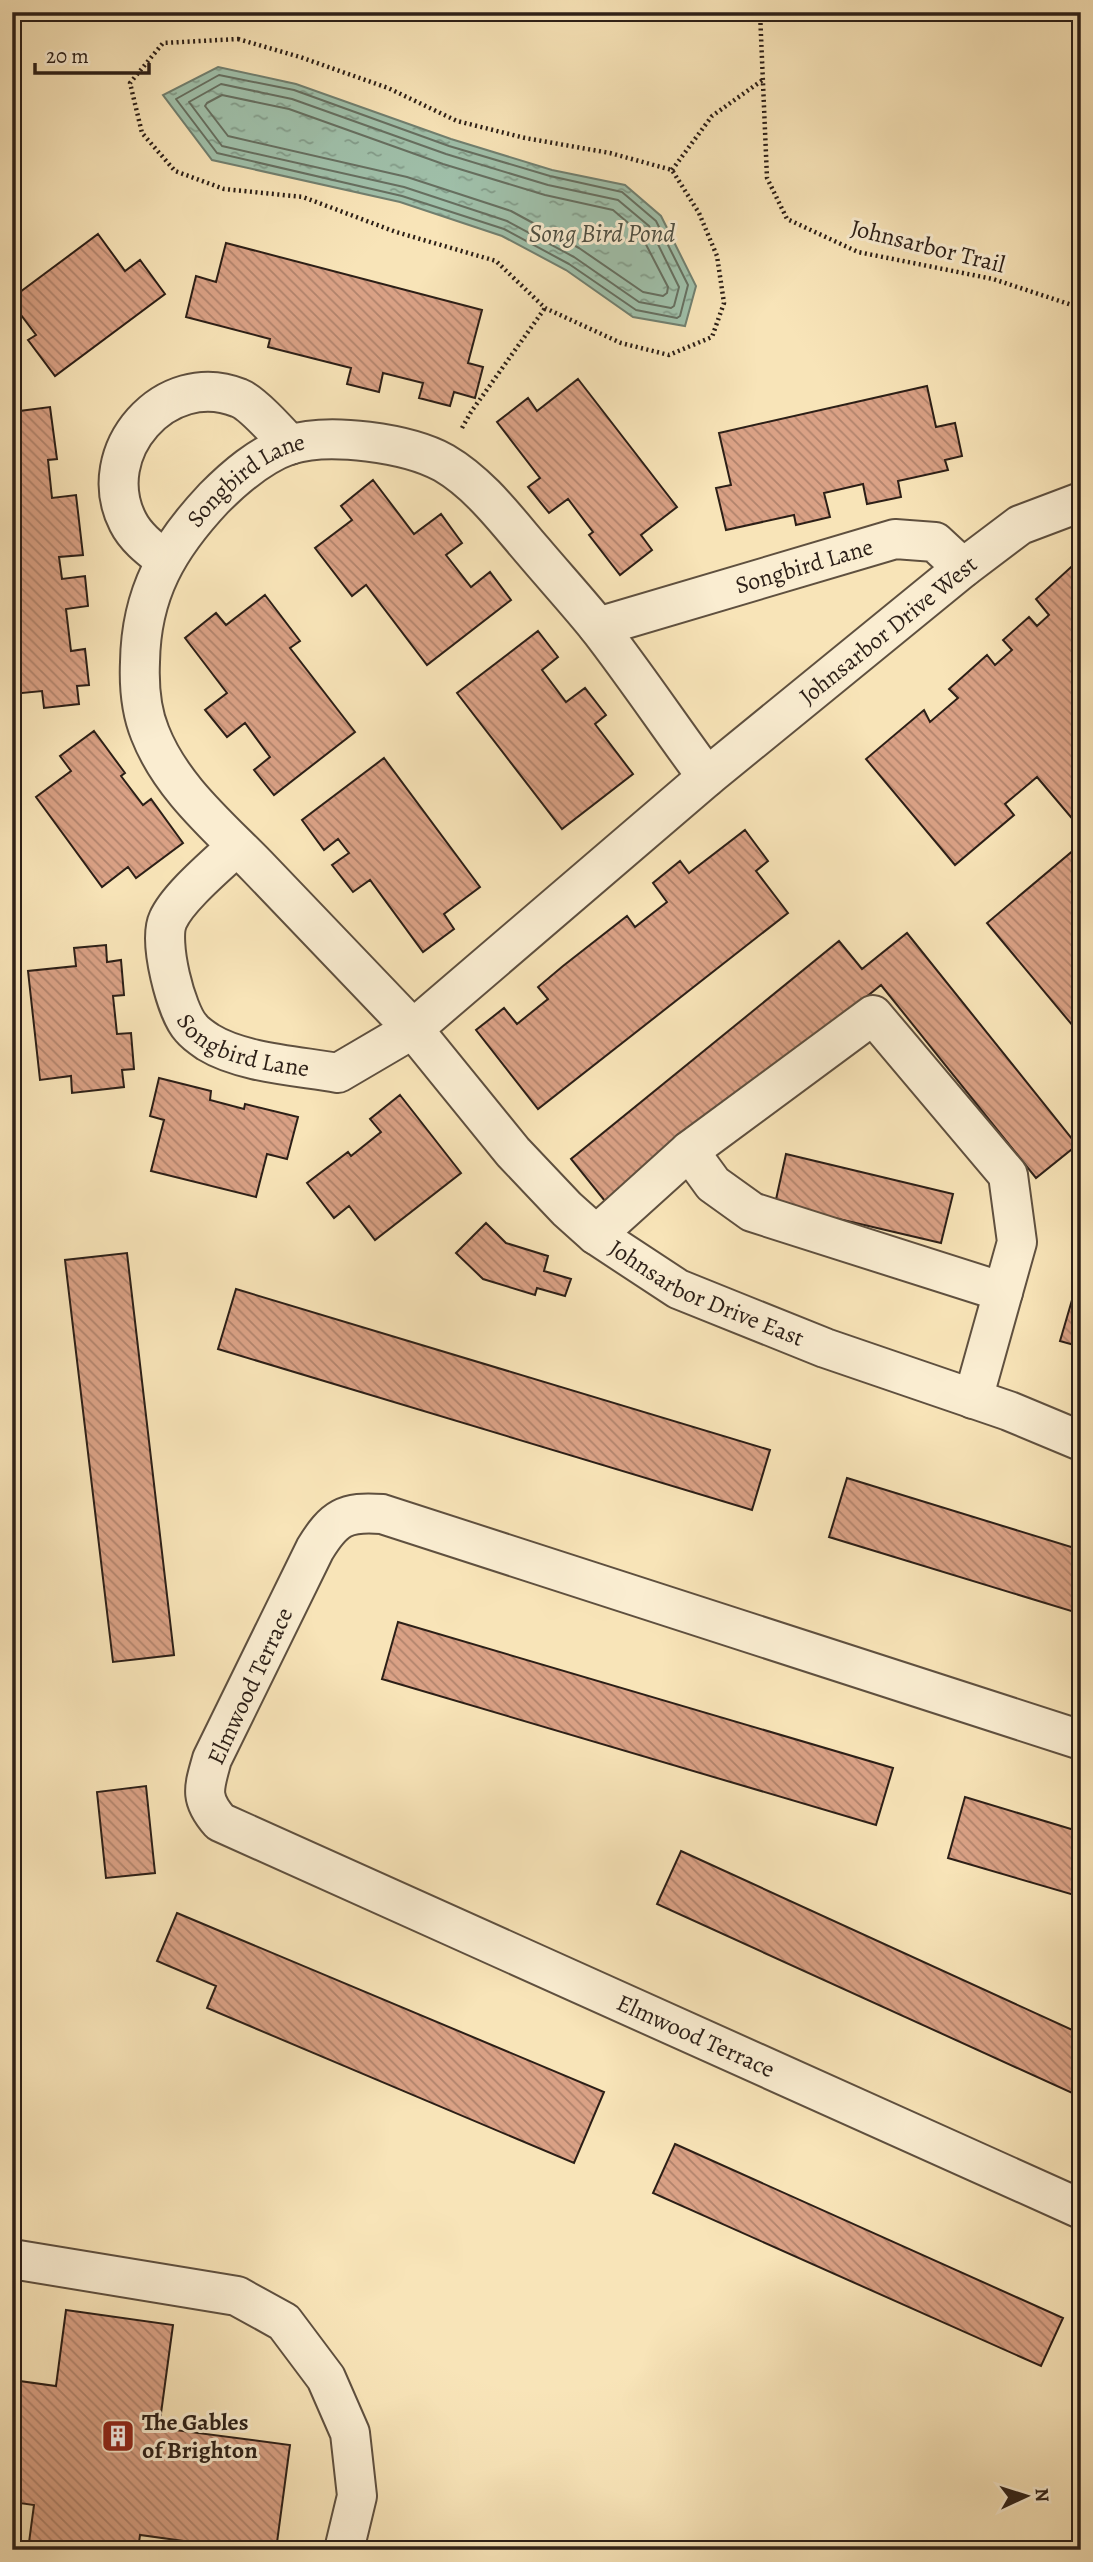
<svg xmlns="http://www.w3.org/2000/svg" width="1093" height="2562" viewBox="0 0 1093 2562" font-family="Alegreya,serif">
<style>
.water{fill:url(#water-ripples);stroke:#717f6f;stroke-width:2}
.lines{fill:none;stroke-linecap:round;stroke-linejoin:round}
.shore{stroke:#666f60;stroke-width:2}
.building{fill:url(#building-back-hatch);stroke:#2c1f17;stroke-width:2}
.minor-casing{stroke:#5f503f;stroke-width:42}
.path{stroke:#2c1f17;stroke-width:4.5;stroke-dasharray:2 3.5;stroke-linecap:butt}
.minor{stroke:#faedd1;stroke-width:38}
.labels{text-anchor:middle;stroke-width:6;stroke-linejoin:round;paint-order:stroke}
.street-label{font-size:24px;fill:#2c1f17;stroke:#faedd1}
.poi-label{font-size:24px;font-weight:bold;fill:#2c1f17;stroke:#faedd1;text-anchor:start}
.water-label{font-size:26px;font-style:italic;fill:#4e4f43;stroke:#faedd1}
</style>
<defs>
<pattern id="water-ripples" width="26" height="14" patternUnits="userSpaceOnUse" patternTransform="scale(1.75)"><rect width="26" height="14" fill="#9fbfa9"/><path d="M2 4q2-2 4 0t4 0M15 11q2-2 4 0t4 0" fill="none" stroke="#829b89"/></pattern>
<pattern id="building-back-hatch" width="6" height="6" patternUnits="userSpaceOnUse" patternTransform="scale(1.75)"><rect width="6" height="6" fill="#daa185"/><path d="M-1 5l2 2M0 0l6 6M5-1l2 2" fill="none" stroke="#b1836c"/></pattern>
</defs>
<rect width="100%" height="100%" fill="#f8e4b8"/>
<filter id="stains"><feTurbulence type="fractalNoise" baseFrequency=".00286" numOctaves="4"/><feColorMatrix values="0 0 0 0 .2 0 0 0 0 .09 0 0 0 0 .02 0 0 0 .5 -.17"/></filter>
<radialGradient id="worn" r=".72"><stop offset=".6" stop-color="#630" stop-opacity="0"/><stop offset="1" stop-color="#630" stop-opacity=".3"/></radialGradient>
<!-- water -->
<path class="water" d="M218 67 296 84 451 139 552 170 625 185 661 216 696 286 685 326 633 317 566 270 502 236 400 202 212 160 163 95Z"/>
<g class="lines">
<!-- shore -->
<path class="shore" d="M219 75 294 90 449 146 550 176 622 192 656 221 688 285 680 316 677 318 636 310 569 264 504 229 402 196 217 153 176 99Z
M221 84 292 99 446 154 548 185 618 200 649 226 679 287 674 306 671 308 639 302 574 257 507 221 404 187 222 146 189 102Z
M222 95 289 109 443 164 545 195 613 210 640 233 668 287 667 293 663 296 643 292 579 248 511 211 407 177 228 136 205 106 207 103Z"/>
</g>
<!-- building -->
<path class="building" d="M98 234 125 271 140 260 165 294 55 376 28 340 36 335 12 303V298Z
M226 243 482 310 468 363 483 367 475 398 454 392 450 406 419 398 423 383 383 373 379 392 347 384 351 368 268 347 270 339 186 317 196 276 216 282Z
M578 379 677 507 641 535 652 550 620 575 589 535 593 532 568 499 549 513 528 487 540 478 497 422 528 398 537 411Z
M927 386 936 427 955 423 962 456 945 460 948 470 898 481 901 497 867 504 863 484 824 493 830 517 796 525 794 515 726 530 716 488 731 485 719 433Z
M50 407 57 459 48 460 52 498 76 495 83 555 59 557 62 579 85 576 88 606 66 609 71 651 85 649 89 685 77 686 79 704 44 708 42 691 12 694V412Z
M373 480 414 534 441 514 462 543 446 555 471 587 490 572 511 600 427 665 366 585 352 596 315 548 352 520 341 506Z
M1081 558V829L1037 777 1005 804 1014 815 955 865 866 759 924 710 930 722 958 698 949 689 987 655 995 665 1012 650 1003 640 1029 617 1037 626 1049 615 1036 599Z
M265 595 300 641 290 648 355 732 274 795 254 770 270 757 245 723 227 737 205 710 227 693 185 638 216 613 226 625Z
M538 631 558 657 542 670 566 702 585 688 606 715 595 724 633 774 562 829 457 693Z
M94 731 125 773 121 776 143 805 151 799 183 843 136 878 128 867 102 887 36 797 71 771 60 756Z
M384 758 480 887 444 914 454 929 423 952 370 880 353 892 332 865 349 853 338 839 324 850 302 820Z
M745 830 768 861 756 871 788 913 538 1109 476 1030 504 1008 517 1024 548 999 538 987 563 966 627 916 635 927 667 902 653 883 680 861 689 873Z
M1081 844V1030L1078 1032 987 923Z
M907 933 1077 1145 1036 1178 881 985 609 1206 571 1159 839 941 862 969Z
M106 945 107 962 121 960 124 995 113 996 117 1034 131 1033 134 1069 122 1070 124 1087 72 1093 71 1076 40 1080 28 971 76 966 74 948Z
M159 1078 211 1091 210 1100 244 1109 245 1104 298 1117 287 1159 267 1154 256 1197 151 1171 164 1120 150 1116Z
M400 1095 461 1173 375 1240 349 1206 334 1218 307 1183 348 1152 351 1156 381 1132 370 1119Z
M786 1154 953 1194 941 1243 775 1204Z
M486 1223 506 1243 548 1256 544 1271 571 1279 565 1296 537 1288 535 1295 483 1279 456 1253Z
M127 1253 174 1655 113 1662 65 1260Z
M1077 1283 1081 1285V1347L1060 1341Z
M236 1289 770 1450 752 1510 218 1349Z
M847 1478 1081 1550V1614L829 1537Z
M398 1622 893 1768 876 1825 382 1679Z
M146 1786 155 1873 106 1878 97 1792Z
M965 1797 1081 1832V1897L948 1858Z
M681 1851 1081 2034V2097L657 1904Z
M177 1913 604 2092 574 2163 207 2008 216 1986 157 1961Z
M675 2144 1063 2318 1041 2366 653 2193Z
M66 2310 173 2325 159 2428 290 2445 276 2550H249L140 2535 138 2550H28L34 2505 12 2502V2380L56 2386Z"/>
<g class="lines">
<defs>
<g id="minor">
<path id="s1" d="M1081 502 1020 525 963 568 707 777 413 1029 513 1152 567 1209 596 1235 678 1289 825 1348 1009 1411 1081 1441"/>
<path d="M165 560C151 549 136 538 128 522 92 452 166 368 239 398 252 403 279 433 290 445"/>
<path id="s2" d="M598 627 895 539 935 542 963 568"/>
<path id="s3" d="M237 846C218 864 178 897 168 920 158 941 176 1012 191 1028 195 1033 202 1038 208 1042 242 1063 299 1066 338 1073L413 1029C361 975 309 921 257 866 218 826 171 787 150 733 141 711 139 685 140 662 141 593 168 547 214 498 235 477 260 455 289 445 329 432 408 443 444 463 480 484 507 521 533 551 555 577 577 601 598 627 636 676 670 727 707 777"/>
<path d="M689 1151 713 1184 752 1212 1003 1292"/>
<path d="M596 1235 689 1151 873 1015 1008 1175 1017 1242 973 1399"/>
<path id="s4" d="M1081 1740 382 1514C345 1511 334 1518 315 1549L212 1759C204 1788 199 1798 220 1822L1081 2209"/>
<path d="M12 2259 237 2296 284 2322 326 2378 350 2433 357 2496 344 2550"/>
</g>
</defs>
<!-- minor casing -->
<use href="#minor" class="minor-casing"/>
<!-- path -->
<path class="path" d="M760 12 767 178 787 219 858 252 993 279 1081 308
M238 39 300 57 388 88 457 121 525 138 610 153 672 170 699 213 717 256 724 303 712 337 669 355 621 343 545 308 496 261 396 232 303 197 224 189 175 171 142 133 130 83 163 43Z
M672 170 712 116 764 79
M462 428 471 412 545 308"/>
<!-- minor -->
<use href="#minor" class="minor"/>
</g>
<!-- icons -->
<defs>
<symbol id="building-square" viewBox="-11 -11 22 22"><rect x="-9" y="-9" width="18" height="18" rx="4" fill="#8f2418" stroke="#faedd1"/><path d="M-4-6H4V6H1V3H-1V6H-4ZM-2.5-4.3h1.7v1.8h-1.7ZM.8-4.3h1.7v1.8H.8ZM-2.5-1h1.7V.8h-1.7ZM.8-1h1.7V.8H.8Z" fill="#fff"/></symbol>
</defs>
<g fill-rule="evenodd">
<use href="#building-square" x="99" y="2417" width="38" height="38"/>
</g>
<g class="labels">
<!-- street labels -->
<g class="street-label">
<text transform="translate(928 246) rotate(14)" y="8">Johnsarbor Trail</text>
<text dy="8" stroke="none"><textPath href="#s3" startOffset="1150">Songbird Lane</textPath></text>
<text dy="8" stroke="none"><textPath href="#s2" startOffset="215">Songbird Lane</textPath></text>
<text transform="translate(888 630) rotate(-39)" y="8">Johnsarbor Drive West</text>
<text dy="8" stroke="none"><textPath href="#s3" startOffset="271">Songbird Lane</textPath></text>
<text dy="8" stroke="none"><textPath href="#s1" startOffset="1256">Johnsarbor Drive East</textPath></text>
<text transform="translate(250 1686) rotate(-65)" y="8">Elmwood Terrace</text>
<text dy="8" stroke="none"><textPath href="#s4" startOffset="1640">Elmwood Terrace</textPath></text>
</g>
<!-- poi labels -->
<g class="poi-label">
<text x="142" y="2430">The Gables<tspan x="142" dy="28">of Brighton</tspan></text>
</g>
<!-- water labels -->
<g class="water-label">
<text x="602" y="242">Song Bird Pond</text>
</g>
</g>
<!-- margin -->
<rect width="1093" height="2562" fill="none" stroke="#f8e4b8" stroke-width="42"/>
<rect x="14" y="14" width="1065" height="2534" fill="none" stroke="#2c1f17" stroke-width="3.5"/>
<rect x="21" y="21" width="1051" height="2520" fill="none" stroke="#2c1f17" stroke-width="2"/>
<!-- north arrow -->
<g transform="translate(1026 2496) rotate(86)" stroke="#faedd1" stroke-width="5" paint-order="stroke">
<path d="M0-5L12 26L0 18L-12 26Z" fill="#2c1f17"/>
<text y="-10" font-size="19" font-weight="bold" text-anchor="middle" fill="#2c1f17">N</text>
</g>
<!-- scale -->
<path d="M35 63v10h114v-10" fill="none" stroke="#2c1f17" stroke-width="3.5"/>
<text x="46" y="63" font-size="21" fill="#2c1f17" stroke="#faedd1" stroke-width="5" paint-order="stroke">20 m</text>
<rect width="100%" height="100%" filter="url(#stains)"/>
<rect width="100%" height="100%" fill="url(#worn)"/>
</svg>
